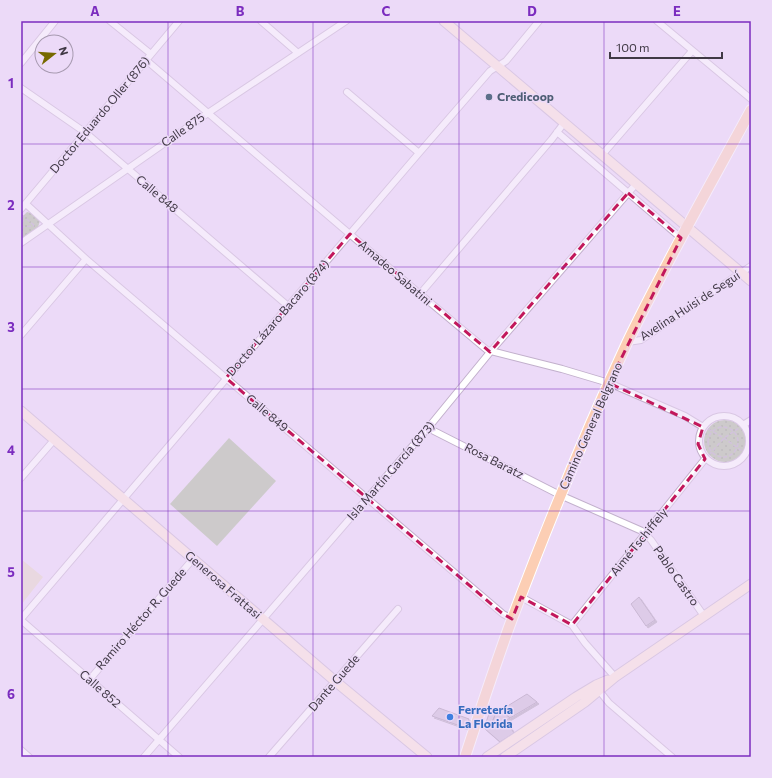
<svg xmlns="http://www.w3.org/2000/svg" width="772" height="778" viewBox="0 0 772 778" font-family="Commissioner,sans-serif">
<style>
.education{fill:#e5d5c3}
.grass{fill:url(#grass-dots)}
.pitch{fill:#a6b795}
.building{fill:#cab8d5;stroke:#9f8ea9;filter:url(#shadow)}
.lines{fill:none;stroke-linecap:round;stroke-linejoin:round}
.minor-casing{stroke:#c2b0cc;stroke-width:8}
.secondary-casing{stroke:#c2b0cc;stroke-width:11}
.primary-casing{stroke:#fff;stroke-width:12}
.path{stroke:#b2a4bc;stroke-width:1.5;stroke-dasharray:4 2;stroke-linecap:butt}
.minor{stroke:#fff;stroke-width:6}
.secondary{stroke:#fee6da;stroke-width:9}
.primary{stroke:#fcceb4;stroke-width:10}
.marked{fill:none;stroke:#c2185b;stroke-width:3;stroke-dasharray:8 5;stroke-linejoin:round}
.grid{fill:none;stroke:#7b2cbf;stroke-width:1;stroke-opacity:0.55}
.service-dot{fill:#5c6f8a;stroke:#ecdaf8;stroke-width:1.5}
.shop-dot{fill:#3f7fe0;stroke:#ecdaf8;stroke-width:1.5}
.labels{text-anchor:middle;stroke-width:3;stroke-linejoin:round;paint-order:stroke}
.service-label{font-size:12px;font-weight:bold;fill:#4e5e75;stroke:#ecdaf8;text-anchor:start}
.street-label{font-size:12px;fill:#403945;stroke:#ecdaf8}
.shop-label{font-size:12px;font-weight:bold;fill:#366cbe;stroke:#ecdaf8;text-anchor:start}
.neatline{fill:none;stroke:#7b2cbf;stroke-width:1.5}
.grid-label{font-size:13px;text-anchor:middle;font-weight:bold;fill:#7b2cbf}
</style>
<defs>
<pattern id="grass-dots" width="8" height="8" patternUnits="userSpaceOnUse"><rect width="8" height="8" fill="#a6b795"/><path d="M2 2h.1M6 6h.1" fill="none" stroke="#89967b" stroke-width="1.8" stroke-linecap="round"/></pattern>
<filter id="shadow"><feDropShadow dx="2" dy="2" stdDeviation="0" flood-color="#0004"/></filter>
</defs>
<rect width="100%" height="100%" fill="#ecdaf8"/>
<!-- education -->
<path class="education" d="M21 559 43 577 21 605Z"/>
<!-- grass -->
<path class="grass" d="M27 212 31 213 40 221 38 227 21 239V218Z
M704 441a21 21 0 1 1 42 0a21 21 0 1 1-42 0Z"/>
<!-- pitch -->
<path class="pitch" d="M229 438 276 481 217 546 170 504Z"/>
<!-- building -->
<path class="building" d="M639 597 655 620 646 626 631 604Z
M527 694 537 702 510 718 501 710Z
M439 708 469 719 466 728 432 716Z
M501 710 510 718 493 729 490 727 496 713Z
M490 711 496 713 490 727 493 729 506 721 514 733 500 742 484 728Z"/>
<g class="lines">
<defs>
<path id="minor" d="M110 21 151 54
M261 21 298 53
M657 21 751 99
M146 60 420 294 487 350 562 369 609 383 685 416 703 427
M21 63 55 21
M21 88 86 133 288 306
M347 92 419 153
M557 132 681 238
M602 155 692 51
M26 204 86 259 503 614 512 619
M21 209 179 21
M21 243 208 113 346 21
M420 294 552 139 564 123
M21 335 86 259
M628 342 641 340 751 266
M699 441a25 25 0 1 1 50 0a25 25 0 1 1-50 0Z
M743 425 751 420
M428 428 560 495 642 531 651 540 704 616
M21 478 54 440
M521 597 572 625 585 643 615 677
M21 619 419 153 490 71 506 61 539 21
M21 620 179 757
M572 625 705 459
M90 679 193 559
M597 688 609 703 672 757
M21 750 29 757
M144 757 428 428 491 351 636 184
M269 757 398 609"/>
<path id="secondary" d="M444 21 751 281
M21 411 335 681 427 757
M487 757 576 697 596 685 608 680
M505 757 585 702 615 677 751 584"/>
<path id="primary" d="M465 757C480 711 495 665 512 619 547 526 585 433 627 343 665 264 709 187 751 110"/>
</defs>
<!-- minor casing -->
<use href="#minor" class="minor-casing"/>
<!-- secondary casing -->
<use href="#secondary" class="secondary-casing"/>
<!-- primary casing -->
<use href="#primary" class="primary-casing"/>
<!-- path -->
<path class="path" d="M22 215 35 226
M21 223 25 219
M21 227 34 226
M708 442a15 15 0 1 1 30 0a15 15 0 1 1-30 0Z
M708 429 724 438 746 454
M709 455 724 438 739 428"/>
<!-- minor -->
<use href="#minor" class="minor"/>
<!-- secondary -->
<use href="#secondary" class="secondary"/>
<!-- primary -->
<use href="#primary" class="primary"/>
</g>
<!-- marked area -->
<path d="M0 0H772V778H0ZM628 193 681 238 609 383 703 427 698 444 705 459 572 625 521 597 512 619 503 614 226 378 350 234 490 352Z" fill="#ecdaf8" fill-opacity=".55" fill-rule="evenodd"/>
<path class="marked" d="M628 193 681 238 609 383 703 427 698 444 705 459 572 625 521 597 512 619 503 614 226 378 350 234 490 352Z"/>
<!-- grid -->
<path class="grid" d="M168 21V757M313 21V757M459 21V757M604 21V757M21 144H751M21 267H751M21 389H751M21 511H751M21 634H751"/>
<!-- markers -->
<circle class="service-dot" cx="489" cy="97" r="4"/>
<circle class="shop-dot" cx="450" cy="717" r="4"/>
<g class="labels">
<!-- service labels -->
<g class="service-label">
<text x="497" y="101">Credicoop</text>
</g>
<!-- street labels -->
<g class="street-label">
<text transform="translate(100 115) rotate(-50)" y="4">Doctor Eduardo Oller (876)</text>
<text transform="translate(183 130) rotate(-35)" y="4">Calle 875</text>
<text transform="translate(157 194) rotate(40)" y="4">Calle 848</text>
<text transform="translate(395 273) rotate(41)" y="4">Amadeo Sabatini</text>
<text transform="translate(690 306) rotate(-33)" y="4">Avelina Huisi de Seguí</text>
<text transform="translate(278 318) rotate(-49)" y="4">Doctor Lázaro Bacaro (874)</text>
<text transform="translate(267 413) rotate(40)" y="4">Calle 849</text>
<text transform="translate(591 426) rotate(-66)" y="4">Camino General Belgrano</text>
<text transform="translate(494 461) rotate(27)" y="4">Rosa Baratz</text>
<text transform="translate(391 471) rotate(-49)" y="4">Isla Martín García (873)</text>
<text transform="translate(639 542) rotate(-51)" y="4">Aimé Tschiffely</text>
<text transform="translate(676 576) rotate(55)" y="4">Pablo Castro</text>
<text transform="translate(223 585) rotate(41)" y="4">Generosa Frattasi</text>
<text transform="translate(141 619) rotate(-49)" y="4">Ramiro Héctor R. Guede</text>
<text transform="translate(334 683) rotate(-49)" y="4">Dante Guede</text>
<text transform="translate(100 689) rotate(41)" y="4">Calle 852</text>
</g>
<!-- shop labels -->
<g class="shop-label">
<text x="458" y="714">Ferretería<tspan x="458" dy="14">La Florida</tspan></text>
</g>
</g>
<!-- border -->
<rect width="772" height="778" fill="none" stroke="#ecdaf8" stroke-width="44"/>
<!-- north arrow -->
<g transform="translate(54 54) rotate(73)"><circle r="19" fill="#ecdaf8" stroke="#a79ab0"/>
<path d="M0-3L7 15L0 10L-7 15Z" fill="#766900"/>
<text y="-6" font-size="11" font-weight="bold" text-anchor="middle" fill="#403945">N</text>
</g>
<!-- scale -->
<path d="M610 52v6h112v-6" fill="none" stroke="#403945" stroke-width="2"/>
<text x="616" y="52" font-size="12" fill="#403945" stroke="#ecdaf8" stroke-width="3" paint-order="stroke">100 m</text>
<rect x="22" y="22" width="728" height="734" class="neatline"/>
<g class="grid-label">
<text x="95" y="16">A</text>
<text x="240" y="16">B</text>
<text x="386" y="16">C</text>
<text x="532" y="16">D</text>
<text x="677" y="16">E</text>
<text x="11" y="88">1</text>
<text x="11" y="210">2</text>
<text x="11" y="332">3</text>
<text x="11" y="455">4</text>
<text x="11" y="577">5</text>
<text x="11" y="699">6</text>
</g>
</svg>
